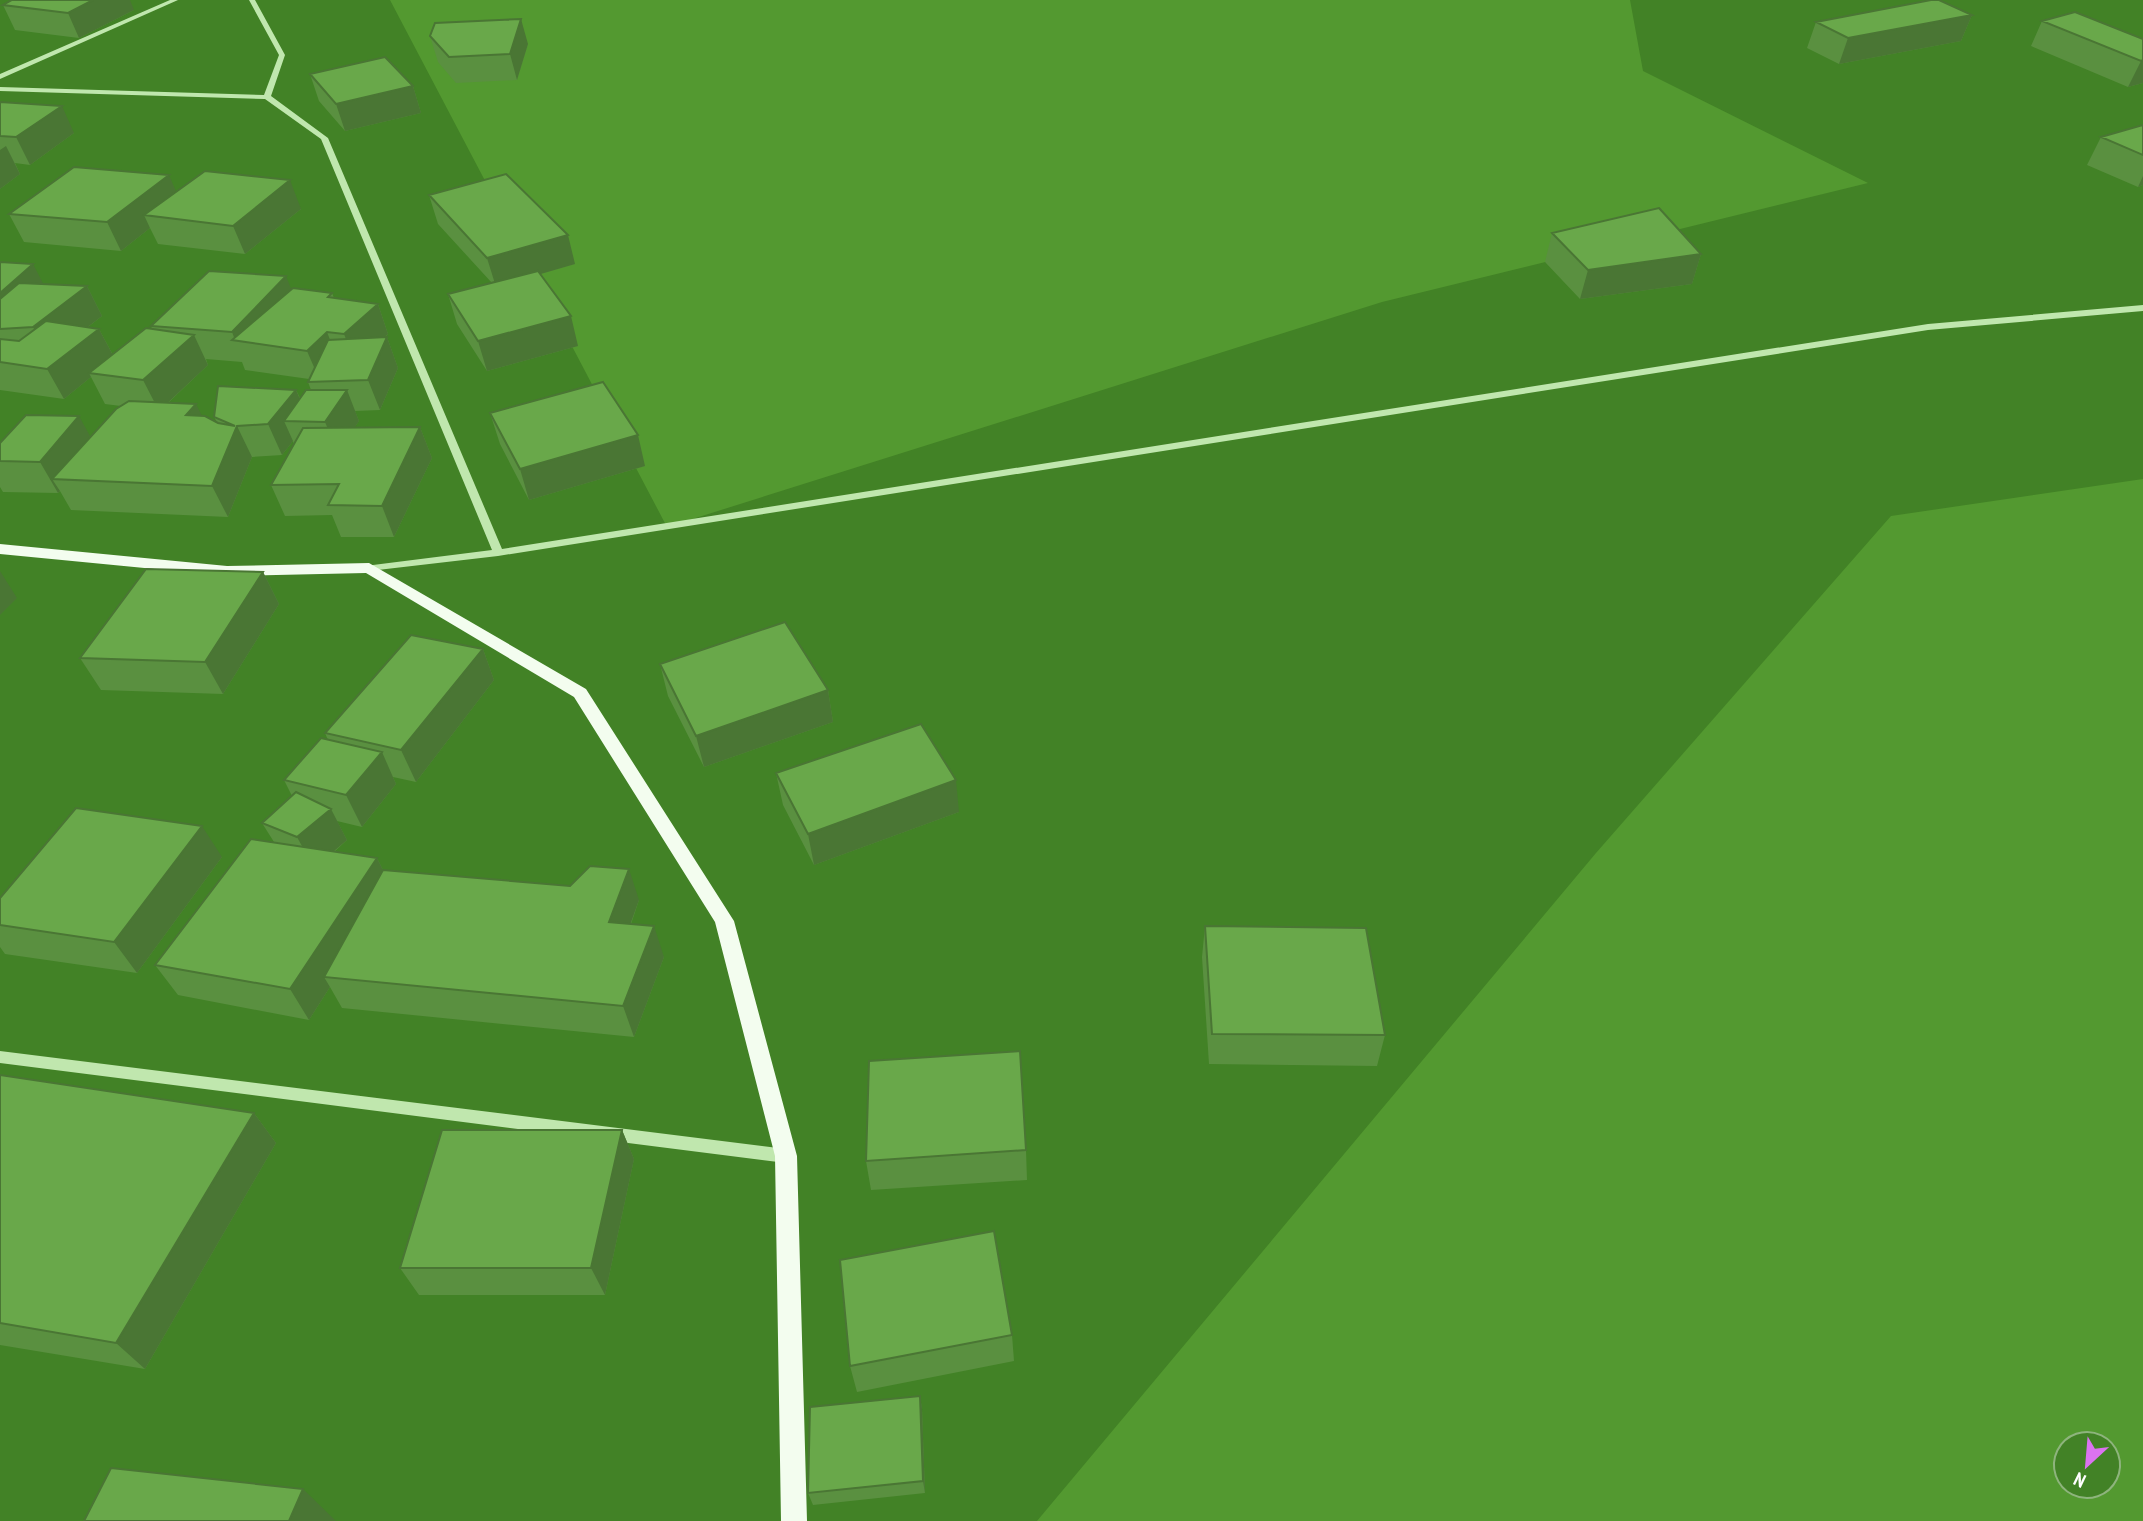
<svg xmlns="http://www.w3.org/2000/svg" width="2143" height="1521" viewBox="0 0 2143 1521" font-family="'PT Sans Narrow',sans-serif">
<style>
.green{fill:#539930;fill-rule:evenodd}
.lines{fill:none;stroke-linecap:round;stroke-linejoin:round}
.minor{fill:#c0e7ae;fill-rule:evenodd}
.major{fill:#f3fdef;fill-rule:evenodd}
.wall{fill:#5a9040;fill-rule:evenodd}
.shaded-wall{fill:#4a7634}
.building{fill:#69a84a;stroke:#4a7634;stroke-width:2}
</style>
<rect width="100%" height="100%" fill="#428226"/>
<!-- green -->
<path class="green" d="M390 0H1630L1643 71 1868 183 1382 302 667 527Z
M2143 479V1521H1037L1596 853 1891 516ZM2108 1444V1486H2066V1444Z"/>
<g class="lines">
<!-- minor -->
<path class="minor" d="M170 0H178L0 79V74Z
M249 0H255L285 55 271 96 328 138 502 549 1928 324 2143 305V311L1928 330 498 556 369 571 364 568 365 566 492 550 321 139 265 99 0 91V87L264 95 279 55Z
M0 1051 786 1149 791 1151 794 1156 791 1161 786 1163 0 1063Z"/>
<!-- major -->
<path class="major" d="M0 544 227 566 369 563 586 689 734 921 797 1156 807 1521H781L775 1156 715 922 574 697 366 573 227 576 0 554Z"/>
</g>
<!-- wall -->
<path class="wall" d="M3 5 134 10 79 38 15 30Z
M1972 15 1961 41 1839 64 1807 48 1816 22Z
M2042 21 2143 39V83L2128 87 2031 46Z
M430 36 528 44 517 80 456 83 438 62Z
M310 74 413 86 421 113 345 131 319 101Z
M0 102 74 133 30 165 15 163 20 174 0 189Z
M2143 125V185L2138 187 2087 165 2101 137Z
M176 192 301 209 245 254 158 244 150 228 121 251 24 242 9 214Z
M429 195 575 264 540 274 578 346 487 371 457 324 448 294 492 283 438 224Z
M1552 233 1701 254 1692 284 1580 299 1545 262Z
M0 262 44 284 87 286 102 316 88 327 99 329 113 355 152 329 151 326 292 289 332 293 334 298 378 304 388 334 385 337H387L398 368 380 410 355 411 359 421 354 428 420 427 432 458 394 537H341L332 515 285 516 271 485 294 445 293 441 282 455 252 457 228 517 71 510 60 491 58 493 3 492 0 487V443L91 437 121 406 105 404 91 377 64 399 0 390ZM206 359 242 362 245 370 309 379 308 382 311 390 300 398 296 390 214 417 217 422 168 403 208 365Z
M490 413 645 466 529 500 500 444Z
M263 572 279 604 223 694 101 690 80 658Z
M483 649 494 680 416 782 393 777 396 784 362 827 337 821 347 840 334 852 377 858 383 870 639 900 631 924 664 957 634 1037 342 1008 330 987 309 1020 178 995 155 965 274 842 262 823 292 796 284 780 328 740 325 733Z
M660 664 828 690 833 722 704 767 668 696Z
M776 773 959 812 814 865 783 805Z
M222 857 137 973 5 954 0 947V925Z
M1205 926 1385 1035 1377 1066 1209 1064 1202 957Z
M0 1075 254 1113 276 1143 145 1369 0 1345Z
M622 1130 634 1159 605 1295H419L400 1268Z
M1026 1150 1027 1180 871 1190 866 1161Z
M1012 1335 1014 1361 857 1392 850 1366Z
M920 1396 922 1409 925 1493 813 1505 808 1493Z"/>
<!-- shaded-wall -->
<path class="shaded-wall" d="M93 0H130L134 10 79 38 68 13Z
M1972 15 1961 41 1839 64 1848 38Z
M521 19 528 44 517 80 510 54Z
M2143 60V83L2128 87 2141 61Z
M413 86 421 113 345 131 336 104Z
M62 106 74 133 30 165 16 137Z
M6 146 20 174 0 189V150Z
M169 175 181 203 144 215 150 228 121 251 107 222Z
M2143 176V185L2138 187Z
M290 180 301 209 245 254 233 226Z
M568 235 575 264 496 287 487 258Z
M1701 254 1692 284 1580 299 1588 270Z
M33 264 48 293 0 327V293Z
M286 276 298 306 235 340 232 332Z
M87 286 102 316 49 357 33 327Z
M378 304 388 334 356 365 344 334Z
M571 316 578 346 487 371 478 341Z
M99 329 115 359 89 373 91 377 64 399 47 369Z
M327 332 339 363 320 381 307 351Z
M194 335 208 365 159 411 143 380Z
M387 337 398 368 380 410 368 380Z
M296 390 309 420 284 421 293 441 282 455 268 424Z
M347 390 359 421 338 453 325 422Z
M196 404 211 434 186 415Z
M79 416 96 447 52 479 60 491 58 493 40 462Z
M237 426 252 457 228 517 212 486Z
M420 427 432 458 394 537 382 506Z
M638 435 645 466 529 500 520 469Z
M0 571 17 598 0 615Z
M263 572 279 604 223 694 205 662Z
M483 649 494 680 416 782 401 750Z
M828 690 833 722 704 767 696 736Z
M382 752 396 784 362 827 346 795Z
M956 780 959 812 814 865 808 834Z
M331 809 347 840 314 868 297 837Z
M202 826 222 857 137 973 114 942Z
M377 858 393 890 324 977 330 987 309 1020 290 989Z
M629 869 639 900 620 953 609 922Z
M654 926 664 957 634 1037 623 1006Z
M254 1113 276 1143 145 1369 116 1343Z
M622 1130 634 1159 605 1295 591 1268Z
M920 1396 922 1409 925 1493 923 1481Z
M303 1489 336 1521H289Z"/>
<!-- building -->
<path class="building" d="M12 0H93L68 13 3 5Z
M1931 0H1939L1972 15 1848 38 1816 22Z
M2075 12 2143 39V60L2141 61 2042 21Z
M521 19 510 54 449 57 430 36 435 23Z
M385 57 413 86 336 104 310 74Z
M0 102 62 106 16 137 0 136Z
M2143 125V155L2101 137Z
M74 167 169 175 107 222 9 214Z
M205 171 290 180 233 226 144 215Z
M506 174 568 235 487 258 429 195Z
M1659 208 1701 254 1588 270 1552 233Z
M0 262 33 264 0 293Z
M209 271 286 276 232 332 151 326Z
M538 271 571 316 478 341 448 294Z
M19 283 87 286 33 327 0 329V299Z
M293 288 332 293 328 297 378 304 344 334 327 332 307 351 232 340Z
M46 321 99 329 47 369 0 362V339L19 341Z
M146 328 194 335 143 380 89 373Z
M387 337 368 380 308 382 328 340Z
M603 382 638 435 520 469 490 413Z
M218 386 296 390 268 424 237 426 212 486 52 479 116 409 129 401 196 404 186 415 205 416 218 423 235 426 214 417Z
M306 390H347L325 422 284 421Z
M26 415 79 416 40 462 0 461V443Z
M420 427 382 506 328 505 339 484 271 485 303 428Z
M146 569 263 572 205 662 80 658Z
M785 622 828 690 696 736 660 664Z
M411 635 483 649 401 750 325 733Z
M921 724 956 780 808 834 776 773Z
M321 738 382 752 346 795 284 780Z
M296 792 331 809 297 837 262 823Z
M76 808 202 826 114 942 0 925V898Z
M251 839 377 858 290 989 155 965Z
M590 866 629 869 609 922 654 926 623 1006 324 977 383 870 570 886Z
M1205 926 1366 928 1385 1035 1212 1034Z
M1020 1051 1026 1150 866 1161 869 1061Z
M0 1075 254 1113 116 1343 0 1323Z
M442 1130H622L591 1268H400Z
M994 1231 1012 1335 850 1366 840 1260Z
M920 1396 923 1481 808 1493 810 1407Z
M111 1468 303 1489 289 1521H84Z"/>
<!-- north arrow -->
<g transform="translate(2087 1465) rotate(206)"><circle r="33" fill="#428226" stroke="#8eb47d" stroke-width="2"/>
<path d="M0-5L12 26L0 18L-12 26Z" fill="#db73f0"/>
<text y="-10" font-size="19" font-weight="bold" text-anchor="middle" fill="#ffffff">N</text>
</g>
</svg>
